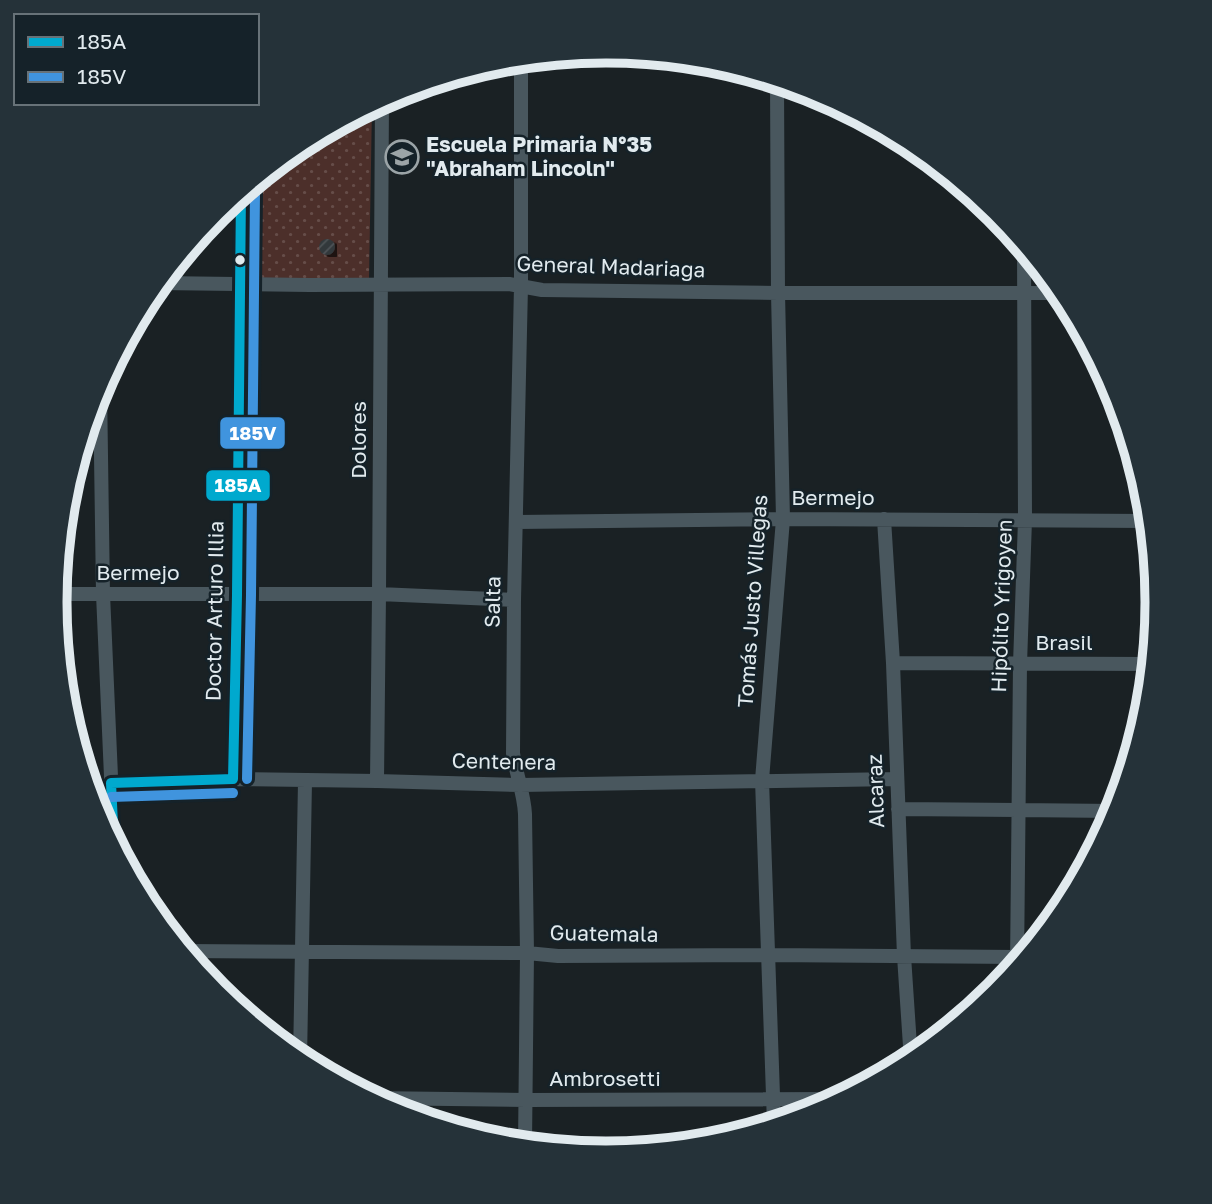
<svg xmlns="http://www.w3.org/2000/svg" width="1212" height="1204" viewBox="0 0 1212 1204" font-family="'Golos Text',sans-serif">
<style>
.park{fill:url(#park-dots)}
.building{fill:url(#building-hatch);filter:url(#shadow)}
.lines{fill:none;stroke-linecap:round;stroke-linejoin:round}
.street{stroke:#49575e;stroke-width:14}
.bus-1-casing{stroke:#152229;stroke-width:16}
.bus-2-casing{stroke:#152229;stroke-width:16}
.bus-1{stroke:#00a9ce;stroke-width:10}
.bus-2{stroke:#4094de;stroke-width:10}
.bus-dot{fill:#e1eaee;stroke:#152229;stroke-width:2.5}
.labels{text-anchor:middle;stroke-width:5;stroke-linejoin:round;paint-order:stroke}
.poi-label{font-size:21px;font-weight:bold;fill:#e1eaee;stroke:#152229;text-anchor:start}
.street-label{font-size:21px;fill:#e1eaee;stroke:#152229}
.rim{fill:none;stroke:#e1eaee;stroke-width:9}
.line-badge{stroke:#152229;stroke-width:2.5}
.badge-label{font-size:19px;text-anchor:middle;font-weight:bold;fill:#fff}
</style>
<defs>
<pattern id="park-dots" width="8" height="8" patternUnits="userSpaceOnUse" patternTransform="scale(1.75)"><rect width="8" height="8" fill="#4c2f2a"/><path d="M2 2h.1M6 6h.1" fill="none" stroke="#664d49" stroke-width="1.8" stroke-linecap="round"/></pattern>
<pattern id="building-hatch" width="6" height="6" patternUnits="userSpaceOnUse" patternTransform="scale(1.75)"><rect width="6" height="6" fill="#31373a"/><path d="M-1 1l2-2M0 6l6-6M5 7l2-2" fill="none" stroke="#4f5457"/></pattern>
<filter id="shadow"><feDropShadow dx="5.5" dy="3.5" stdDeviation="0" flood-color="#0009"/></filter>
</defs>
<rect width="100%" height="100%" fill="#1a2124"/>
<!-- park -->
<path class="park" d="M372 105 369 280 248 278 250 184 300 143Z"/>
<!-- building -->
<path class="building" d="M319 247a8 8 0 1 1 16 0a8 8 0 1 1-16 0Z"/>
<g class="lines">
<!-- street -->
<path class="street" d="M546 57H669
M521 59V286L514 600 513 753C516 774 524 793 525 814L527 953 525 1145
M158 283 310 285 509 284 542 290 778 293H1062
M100 386 103 594 114 845
M884 519 893 663 904 956 911 1061
M517 522 783 519 1149 521
M55 594H379L514 600
M893 663 1151 664
M233 779 237 595 241 192
M377 781 379 594 382 100
M111 783 233 779 377 781 520 785 896 779
M92 798H111
M898 809 1116 811
M183 951 527 953 558 956 768 955 1025 957
M1017 966 1020 664 1025 520 1024 247
M300 1060 305 781
M370 1098 526 1100 840 1099
M774 1124 762 780 783 519 778 293 777 81"/>
<defs>
<path id="bus-1" d="M233 779 237 595 241 192
M111 783 233 779
M111 783 114 845"/>
<path id="bus-2" d="M247 779 251 595 255 192
M111 797 233 793"/>
</defs>
<!-- bus-1 casing -->
<use href="#bus-1" class="bus-1-casing"/>
<!-- bus-2 casing -->
<use href="#bus-2" class="bus-2-casing"/>
<!-- bus-1 -->
<use href="#bus-1" class="bus-1"/>
<!-- bus-2 -->
<use href="#bus-2" class="bus-2"/>
</g>
<!-- icons -->
<defs>
<symbol id="school-ring" viewBox="-11 -11 22 22"><circle r="9.5" fill="#152229" stroke="#9ba4a7" stroke-width="1.5"/><path d="M0-5L7-2L0 1L-7-2ZM-4 1L0 2.5L4 1V4Q0 6-4 4Z" fill="#9ba4a7"/></symbol>
</defs>
<g fill-rule="evenodd">
<use href="#school-ring" x="383" y="138" width="38" height="38"/>
</g>
<!-- markers -->
<circle class="bus-dot" cx="240" cy="260" r="6"/>
<g class="labels">
<!-- poi labels -->
<g class="poi-label">
<text x="426" y="152">Escuela Primaria N°35<tspan x="426" dy="24">"Abraham Lincoln"</tspan></text>
</g>
<!-- street labels -->
<g class="street-label">
<text transform="translate(611 267) rotate(2)" y="7">General Madariaga</text>
<text transform="translate(359 440) rotate(-90)" y="7">Dolores</text>
<text x="833" y="505">Bermejo</text>
<text x="138" y="580">Bermejo</text>
<text transform="translate(753 601) rotate(-86)" y="7">Tomás Justo Villegas</text>
<text transform="translate(493 602) rotate(-89)" y="7">Salta</text>
<text transform="translate(1002 606) rotate(-88)" y="7">Hipólito Yrigoyen</text>
<text transform="translate(215 611) rotate(-89)" y="7">Doctor Arturo Illia</text>
<text x="1064" y="650">Brasil</text>
<text transform="translate(504 762) rotate(1)" y="7">Centenera</text>
<text transform="translate(876 791) rotate(-92)" y="7">Alcaraz</text>
<text transform="translate(604 934) rotate(1)" y="7">Guatemala</text>
<text x="605" y="1086">Ambrosetti</text>
</g>
</g>
<!-- crop -->
<path d="M0 0H1212V1204H0ZM67 602a539 539 0 1 1 1078 0a539 539 0 1 1-1078 0Z" fill="#253239" fill-rule="evenodd"/>
<path class="rim" d="M67 602a539 539 0 1 1 1078 0a539 539 0 1 1-1078 0Z"/>
<g class="line-badge">
<rect x="219" y="416" width="67" height="34" rx="7" fill="#4094de"/>
<rect x="205" y="469" width="66" height="33" rx="7" fill="#00a9ce"/>
</g>
<g class="badge-label">
<text x="253" y="440">185V</text>
<text x="238" y="492">185A</text>
</g>
<!-- legend -->
<rect x="14" y="14" width="245" height="91" fill="#152229" stroke="#677278" stroke-width="2"/>
<rect x="28" y="37" width="35" height="10" fill="#00a9ce" stroke="#677278" stroke-width="2"/>
<text x="77" y="49" font-size="21" fill="#e1eaee">185A</text>
<rect x="28" y="72" width="35" height="10" fill="#4094de" stroke="#677278" stroke-width="2"/>
<text x="77" y="84" font-size="21" fill="#e1eaee">185V</text>
</svg>
